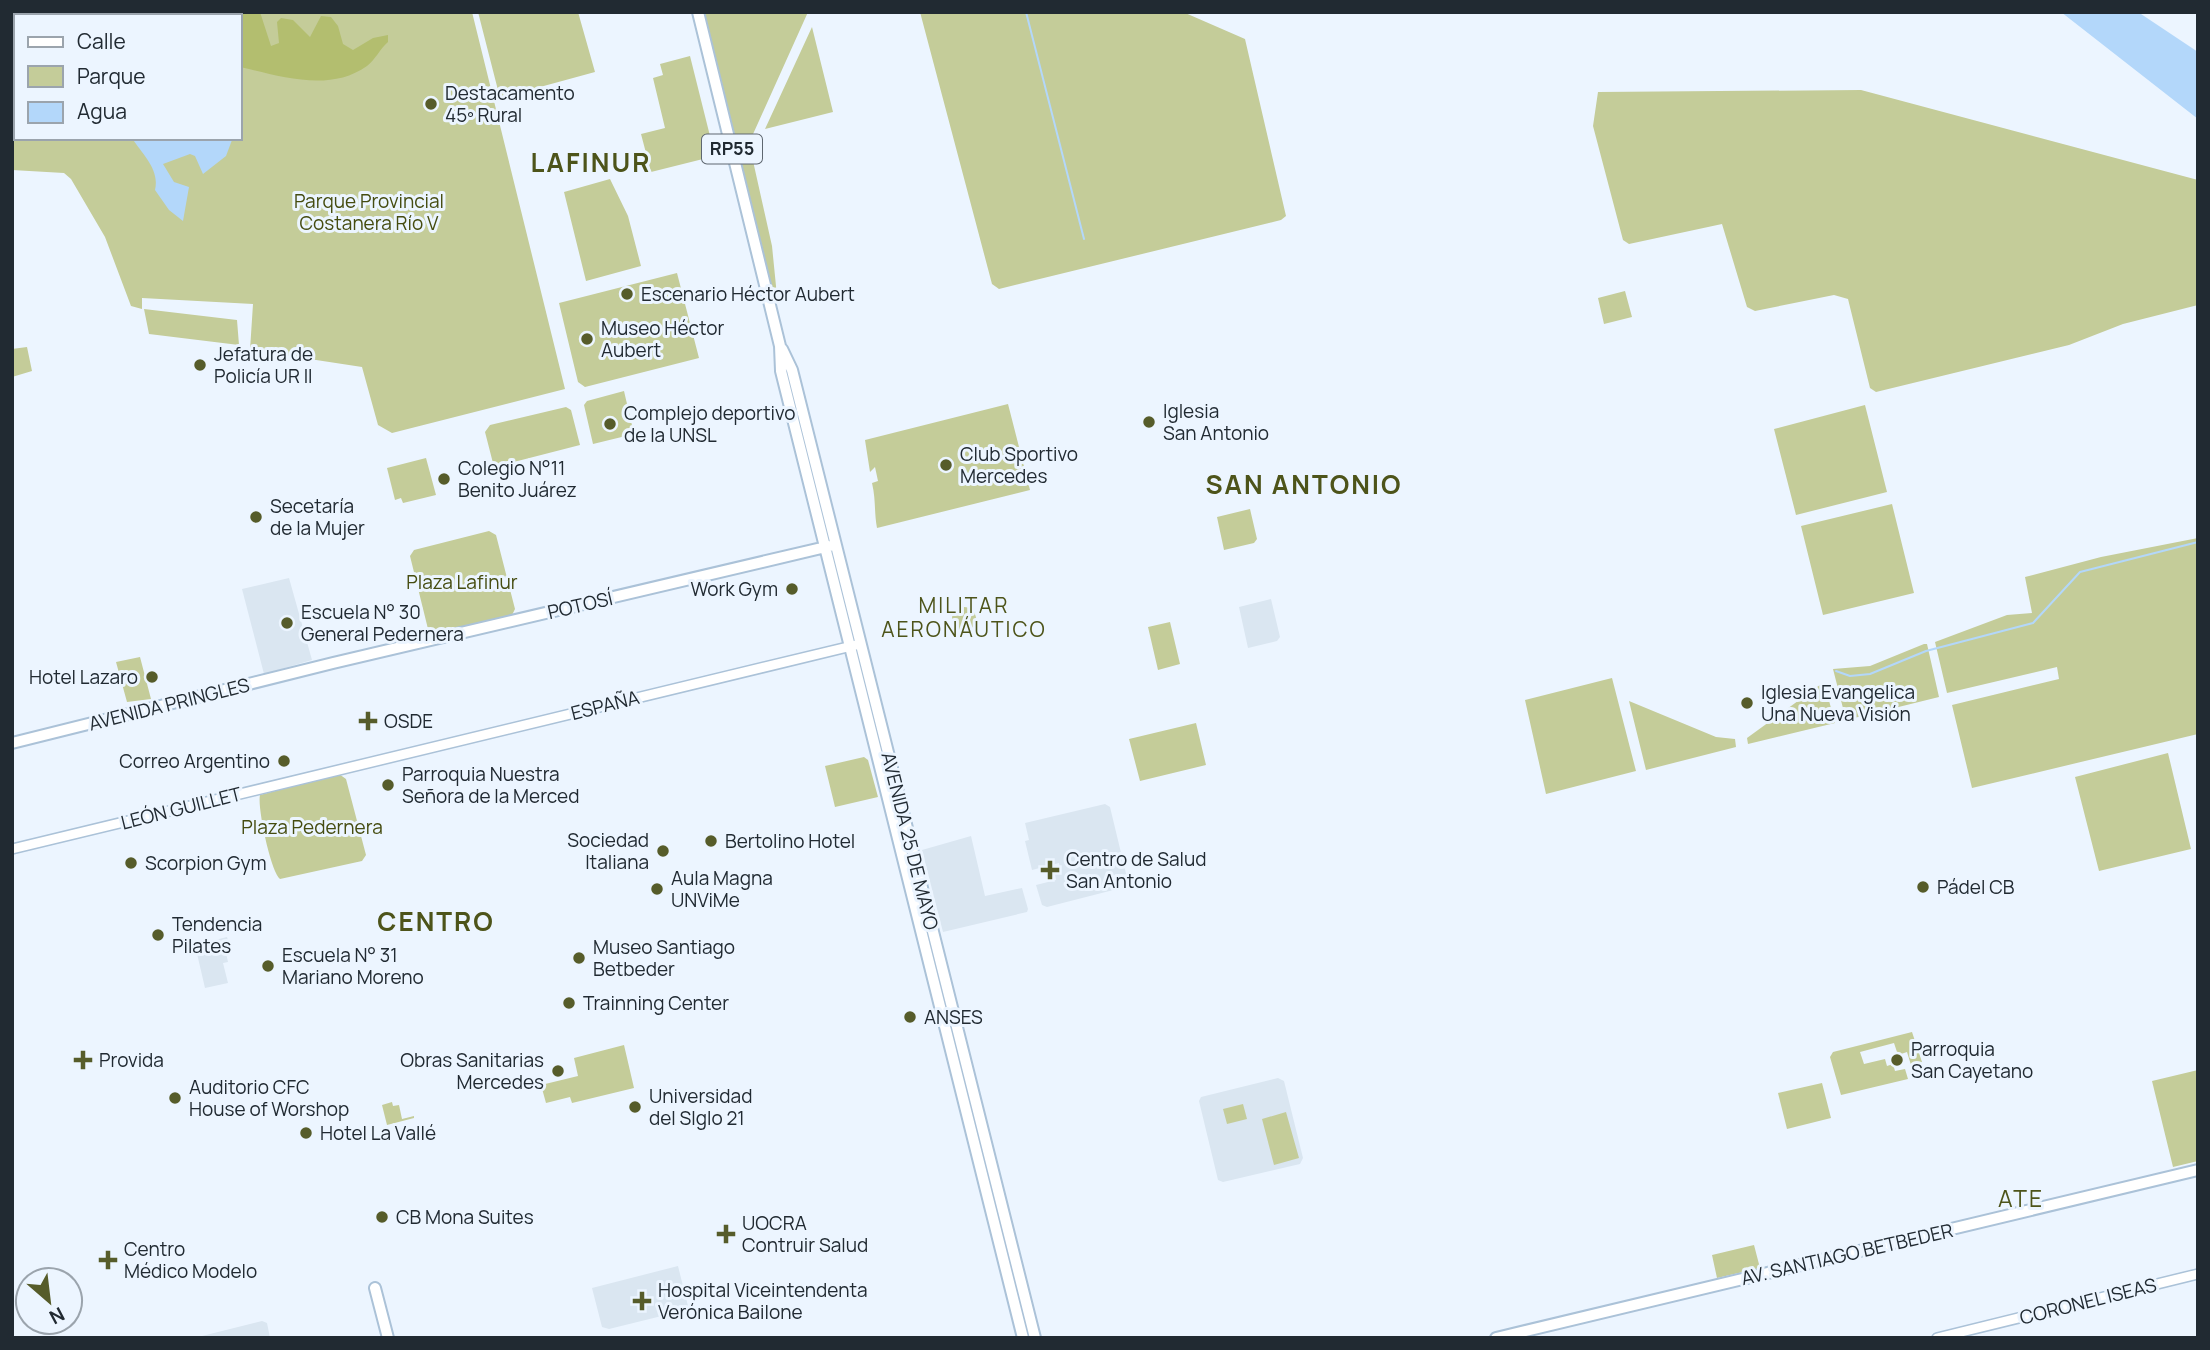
<svg xmlns="http://www.w3.org/2000/svg" width="2210" height="1350" viewBox="0 0 2210 1350" font-family="Manrope,sans-serif">
<style>
.built{fill:#dae6f1}
.green{fill:#c4cc99;fill-rule:evenodd}
.forest{fill:#b3be6f}
.water{fill:#b3d7fa}
.lines{fill:none;stroke-linecap:round;stroke-linejoin:round}
.stream{stroke:#b3d7fa;stroke-width:2}
.minor-casing{stroke:#abc2d8;stroke-width:12}
.major-casing{stroke:#abc2d8;stroke-width:14}
.minor{stroke:#fff;stroke-width:9}
.major{stroke:#fff;stroke-width:10}
.poi-dot{fill:#565c2a;stroke:#ecf5ff;stroke-width:2.5}
.labels{text-anchor:middle;stroke-width:6;stroke-linejoin:round;paint-order:stroke}
.shield{fill:#ecf5ff;stroke:#5e6770;stroke-width:2}
.shield-label{font-size:18px;font-weight:bold;fill:#212a32}
.poi-label{font-size:19px;fill:#212a32;stroke:#ecf5ff;text-anchor:start}
.park-label{font-size:19px;fill:#454c10;stroke:#ecf5ff}
.street-label{font-size:19px;fill:#212a32;stroke:#ecf5ff}
.neighbourhood-label{font-size:21px;letter-spacing:2px;fill:#4d541a;stroke:#ecf5ff}
.quarter-label{font-size:23px;letter-spacing:2px;fill:#4d541a;stroke:#ecf5ff}
.district-label{font-size:26px;font-weight:bold;letter-spacing:2px;fill:#4d541a;stroke:#ecf5ff}
</style>
<rect width="100%" height="100%" fill="#ecf5ff"/>
<!-- built -->
<path class="built" d="M289 578 312 660 264 674 242 589Z
M1271 599 1280 637 1277 641 1248 648 1239 607Z
M1105 804 1110 807 1129 886 1047 907 1042 905 1036 885 1056 880 1055 874 1061 872 1059 863 1032 870 1025 841 1029 840 1025 823Z
M971 836 985 896 1022 888 1028 909 1027 912 943 932 922 850Z
M227 937 231 952 226 953 228 962 223 963 228 983 205 988 195 945Z
M1278 1078 1284 1081 1303 1158 1300 1164 1223 1182 1218 1180 1199 1101 1201 1097Z
M678 1266 688 1306 686 1310 609 1329 602 1327 592 1288Z
M262 1321 267 1323 270 1338H194Z"/>
<!-- green -->
<path class="green" d="M12 12H472L565 389 392 433 378 425 362 367 250 350 253 304 142 298V309L131 306 105 237 71 179 64 173 12 170ZM16 16H240V138H16Z
M478 12H578L595 72 500 98Z
M703 12H808L749 143 772 246 777 296 773 295 766 271Z
M920 12H1183L1245 39 1286 216 1281 220 999 289 992 284Z
M812 27 833 112 765 129Z
M690 56 715 156 651 172 641 134 665 128 653 78 663 75 660 64Z
M1861 90 2198 180V305L2123 324 2069 345 1876 392 1870 388 1848 299 1834 295 1755 311 1747 307 1722 224 1629 244 1623 240 1593 126 1598 92Z
M610 179 628 216 641 266 586 281 564 192Z
M677 273 699 358 585 387 578 382 559 303Z
M1625 291 1632 317 1604 324 1598 298Z
M144 309 237 320 239 345 149 334Z
M27 347 32 371 12 377V349Z
M624 391 634 434 593 444 584 405 587 401Z
M1008 404 1030 490 877 528C874 512 876 500 872 483L878 481 875 467 870 472 865 440Z
M1865 405 1887 492 1796 515 1774 429Z
M566 407 571 410 580 445 494 467 485 432 490 425Z
M426 458 436 495 403 503 401 498 395 500 387 468Z
M1892 504 1914 593 1823 615 1801 526Z
M1250 509 1257 539 1254 543 1224 550 1217 517Z
M489 531 496 535 515 609 512 615 435 633 428 629 410 556 414 550Z
M2198 538V734L1972 788 1952 705 2059 679 2057 667 1947 693 1935 642 2007 615 2032 613 2025 577 2101 557Z
M952 619a12 12 0 1 1 24 0a12 12 0 1 1-24 0Z
M1170 622 1180 664 1158 670 1148 627Z
M1924 644H1927L1939 697 1846 720 1833 669 1870 666Z
M140 657 151 699 127 702 116 662Z
M1612 678 1636 771 1546 794 1525 700Z
M1824 682 1835 723 1748 744 1747 738Z
M1629 701 1716 737 1735 739 1736 747 1646 770Z
M1196 723 1206 765 1140 781 1129 739Z
M2168 753 2191 849 2099 871 2075 777Z
M864 757 868 760 878 797 835 807 825 766Z
M339 774 346 779 366 855 362 861 280 879C271 872 257 807 260 795Z
M1912 1032 1922 1062 1911 1065 1907 1052 1898 1055 1894 1043 1860 1052 1864 1064 1885 1059 1887 1066 1893 1064 1895 1071 1905 1069 1908 1079 1841 1095 1830 1057 1833 1052Z
M624 1045 634 1088 572 1103 570 1097 546 1103 541 1085 578 1076 574 1058Z
M2198 1070V1161L2173 1167 2152 1081Z
M1822 1083 1831 1118 1787 1129 1778 1093Z
M392 1102 393 1106 399 1105 402 1119 414 1116V1118L387 1125 382 1105Z
M1243 1104 1247 1119 1227 1124 1223 1109Z
M1286 1112 1299 1158 1274 1165 1262 1119Z
M1754 1245 1760 1268 1717 1278 1712 1255Z"/>
<!-- forest -->
<path class="forest" d="M54 12H260L271 46 279 43 277 22 281 18 293 20 310 37 321 16 331 17 338 26 343 44 353 50 373 38 388 35V42C380 49 375 60 367 66 329 93 280 76 240 67V16H51Z"/>
<!-- water -->
<path class="water" d="M2061 12H2138L2198 52V119Z
M132 138H232V140L226 156 203 174 195 156 190 154 163 164 174 182 189 187 183 221 169 210 155 190C160 169 142 154 132 138Z"/>
<g class="lines">
<!-- stream -->
<path class="stream" d="M1026 12 1084 239
M12 58V59
M1836 671 1850 676 1870 674 1926 651 2033 623 2080 572 2198 542"/>
<defs>
<path id="minor" d="M12 849 856 645
M1937 1338 2198 1274"/>
<path id="major" d="M698 12 780 346 781 371 1023 1338
M782 349 792 370 1035 1338
M12 743 333 663 830 546
M375 1288 388 1338
M1496 1338 2198 1170"/>
</defs>
<!-- minor casing -->
<use href="#minor" class="minor-casing"/>
<!-- major casing -->
<use href="#major" class="major-casing"/>
<!-- minor -->
<use href="#minor" class="minor"/>
<!-- major -->
<use href="#major" class="major"/>
</g>
<!-- markers -->
<g class="poi-dot">
<circle cx="431" cy="104" r="7"/>
<circle cx="627" cy="294" r="7"/>
<circle cx="587" cy="339" r="7"/>
<circle cx="200" cy="365" r="7"/>
<circle cx="1149" cy="422" r="7"/>
<circle cx="610" cy="424" r="7"/>
<circle cx="946" cy="465" r="7"/>
<circle cx="444" cy="479" r="7"/>
<circle cx="256" cy="517" r="7"/>
<circle cx="792" cy="589" r="7"/>
<circle cx="287" cy="623" r="7"/>
<circle cx="152" cy="677" r="7"/>
<circle cx="1747" cy="703" r="7"/>
<path d="M364.5 710.5h7v7h7v7h-7v7h-7v-7h-7v-7h7z"/>
<circle cx="284" cy="761" r="7"/>
<circle cx="388" cy="785" r="7"/>
<circle cx="711" cy="841" r="7"/>
<circle cx="663" cy="851" r="7"/>
<circle cx="131" cy="863" r="7"/>
<path d="M1046.5 859.5h7v7h7v7h-7v7h-7v-7h-7v-7h7z"/>
<circle cx="1923" cy="887" r="7"/>
<circle cx="657" cy="889" r="7"/>
<circle cx="158" cy="935" r="7"/>
<circle cx="579" cy="958" r="7"/>
<circle cx="268" cy="966" r="7"/>
<circle cx="569" cy="1003" r="7"/>
<circle cx="910" cy="1017" r="7"/>
<path d="M79.5 1049.5h7v7h7v7h-7v7h-7v-7h-7v-7h7z"/>
<circle cx="1897" cy="1060" r="7"/>
<circle cx="558" cy="1071" r="7"/>
<circle cx="175" cy="1098" r="7"/>
<circle cx="635" cy="1107" r="7"/>
<circle cx="306" cy="1133" r="7"/>
<circle cx="382" cy="1217" r="7"/>
<path d="M722.5 1223.5h7v7h7v7h-7v7h-7v-7h-7v-7h7z"/>
<path d="M104.5 1249.5h7v7h7v7h-7v7h-7v-7h-7v-7h7z"/>
<path d="M638.5 1290.5h7v7h7v7h-7v7h-7v-7h-7v-7h7z"/>
</g>
<g class="labels">
<!-- shield labels -->
<rect class="shield" x="702" y="134.5" width="60" height="29" rx="5"/>
<g class="shield-label">
<text x="732" y="155">RP55</text>
</g>
<!-- poi labels -->
<g class="poi-label">
<text x="445" y="100">Destacamento<tspan x="445" dy="22">45º Rural</tspan></text>
<text x="641" y="301">Escenario Héctor Aubert</text>
<text x="601" y="335">Museo Héctor<tspan x="601" dy="22">Aubert</tspan></text>
<text x="214" y="361">Jefatura de<tspan x="214" dy="22">Policía UR II</tspan></text>
<text x="1163" y="418">Iglesia<tspan x="1163" dy="22">San Antonio</tspan></text>
<text x="624" y="420">Complejo deportivo<tspan x="624" dy="22">de la UNSL</tspan></text>
<text x="960" y="461">Club Sportivo<tspan x="960" dy="22">Mercedes</tspan></text>
<text x="458" y="475">Colegio N°11<tspan x="458" dy="22">Benito Juárez</tspan></text>
<text x="270" y="513">Secetaría<tspan x="270" dy="22">de la Mujer</tspan></text>
<text x="778" y="596" text-anchor="end">Work Gym</text>
<text x="301" y="619">Escuela N° 30<tspan x="301" dy="22">General Pedernera</tspan></text>
<text x="138" y="684" text-anchor="end">Hotel Lazaro</text>
<text x="1761" y="699">Iglesia Evangelica<tspan x="1761" dy="22">Una Nueva Visión</tspan></text>
<text x="384" y="728">OSDE</text>
<text x="270" y="768" text-anchor="end">Correo Argentino</text>
<text x="402" y="781">Parroquia Nuestra<tspan x="402" dy="22">Señora de la Merced</tspan></text>
<text x="649" y="847" text-anchor="end">Sociedad<tspan x="649" dy="22">Italiana</tspan></text>
<text x="725" y="848">Bertolino Hotel</text>
<text x="1066" y="866">Centro de Salud<tspan x="1066" dy="22">San Antonio</tspan></text>
<text x="145" y="870">Scorpion Gym</text>
<text x="671" y="885">Aula Magna<tspan x="671" dy="22">UNViMe</tspan></text>
<text x="1937" y="894">Pádel CB</text>
<text x="172" y="931">Tendencia<tspan x="172" dy="22">Pilates</tspan></text>
<text x="593" y="954">Museo Santiago<tspan x="593" dy="22">Betbeder</tspan></text>
<text x="282" y="962">Escuela N° 31<tspan x="282" dy="22">Mariano Moreno</tspan></text>
<text x="583" y="1010">Trainning Center</text>
<text x="924" y="1024">ANSES</text>
<text x="1911" y="1056">Parroquia<tspan x="1911" dy="22">San Cayetano</tspan></text>
<text x="99" y="1067">Provida</text>
<text x="544" y="1067" text-anchor="end">Obras Sanitarias<tspan x="544" dy="22">Mercedes</tspan></text>
<text x="189" y="1094">Auditorio CFC<tspan x="189" dy="22">House of Worshop</tspan></text>
<text x="649" y="1103">Universidad<tspan x="649" dy="22">del SIglo 21</tspan></text>
<text x="320" y="1140">Hotel La Vallé</text>
<text x="396" y="1224">CB Mona Suites</text>
<text x="742" y="1230">UOCRA<tspan x="742" dy="22">Contruir Salud</tspan></text>
<text x="124" y="1256">Centro<tspan x="124" dy="22">Médico Modelo</tspan></text>
<text x="658" y="1297">Hospital Viceintendenta<tspan x="658" dy="22">Verónica Bailone</tspan></text>
</g>
<!-- park labels -->
<g class="park-label">
<text x="369" y="208">Parque Provincial<tspan x="369" dy="22">Costanera Río V</tspan></text>
<text x="462" y="589">Plaza Lafinur</text>
<text x="312" y="834">Plaza Pedernera</text>
</g>
<!-- street labels -->
<g class="street-label">
<text transform="translate(580 605) rotate(-13)" y="7">POTOSÍ</text>
<text transform="translate(169 704) rotate(-14)" y="7">AVENIDA PRINGLES</text>
<text transform="translate(605 705) rotate(-14)" y="7">ESPAÑA</text>
<text transform="translate(181 808) rotate(-14)" y="7">LEÓN GUILLET</text>
<text transform="translate(910 841) rotate(76)" y="7">AVENIDA 25 DE MAYO</text>
<text transform="translate(1847 1254) rotate(-13)" y="7">AV. SANTIAGO BETBEDER</text>
<text transform="translate(2088 1301) rotate(-14)" y="7">CORONEL ISEAS</text>
</g>
<!-- neighbourhood labels -->
<g class="neighbourhood-label">
<text x="964" y="613">MILITAR<tspan x="964" dy="24">AERONÁUTICO</tspan></text>
</g>
<!-- quarter labels -->
<g class="quarter-label">
<text x="2021" y="1207">ATE</text>
</g>
<!-- district labels -->
<g class="district-label">
<text x="591" y="172">LAFINUR</text>
<text x="1304" y="494">SAN ANTONIO</text>
<text x="436" y="931">CENTRO</text>
</g>
</g>
<!-- border -->
<rect width="2210" height="1350" fill="none" stroke="#212a32" stroke-width="28"/>
<!-- legend -->
<rect x="14" y="14" width="228" height="126" fill="#ecf5ff" stroke="#9ba4ad" stroke-width="2"/>
<rect x="28" y="37" width="35" height="10" fill="#ffffff" stroke="#9ba4ad" stroke-width="2"/>
<text x="77" y="49" font-size="21" fill="#212a32">Calle</text>
<rect x="28" y="66" width="35" height="21" fill="#c4cc99" stroke="#9ba4ad" stroke-width="2"/>
<text x="77" y="84" font-size="21" fill="#212a32">Parque</text>
<rect x="28" y="102" width="35" height="21" fill="#b3d7fa" stroke="#9ba4ad" stroke-width="2"/>
<text x="77" y="119" font-size="21" fill="#212a32">Agua</text>
<!-- north arrow -->
<g transform="translate(49 1301) rotate(152)"><circle r="33" fill="#ecf5ff" stroke="#9ba4ad" stroke-width="2"/>
<path d="M0-5L12 26L0 18L-12 26Z" fill="#565c2a"/>
<text y="-10" font-size="19" font-weight="bold" text-anchor="middle" fill="#212a32">N</text>
</g>
</svg>
